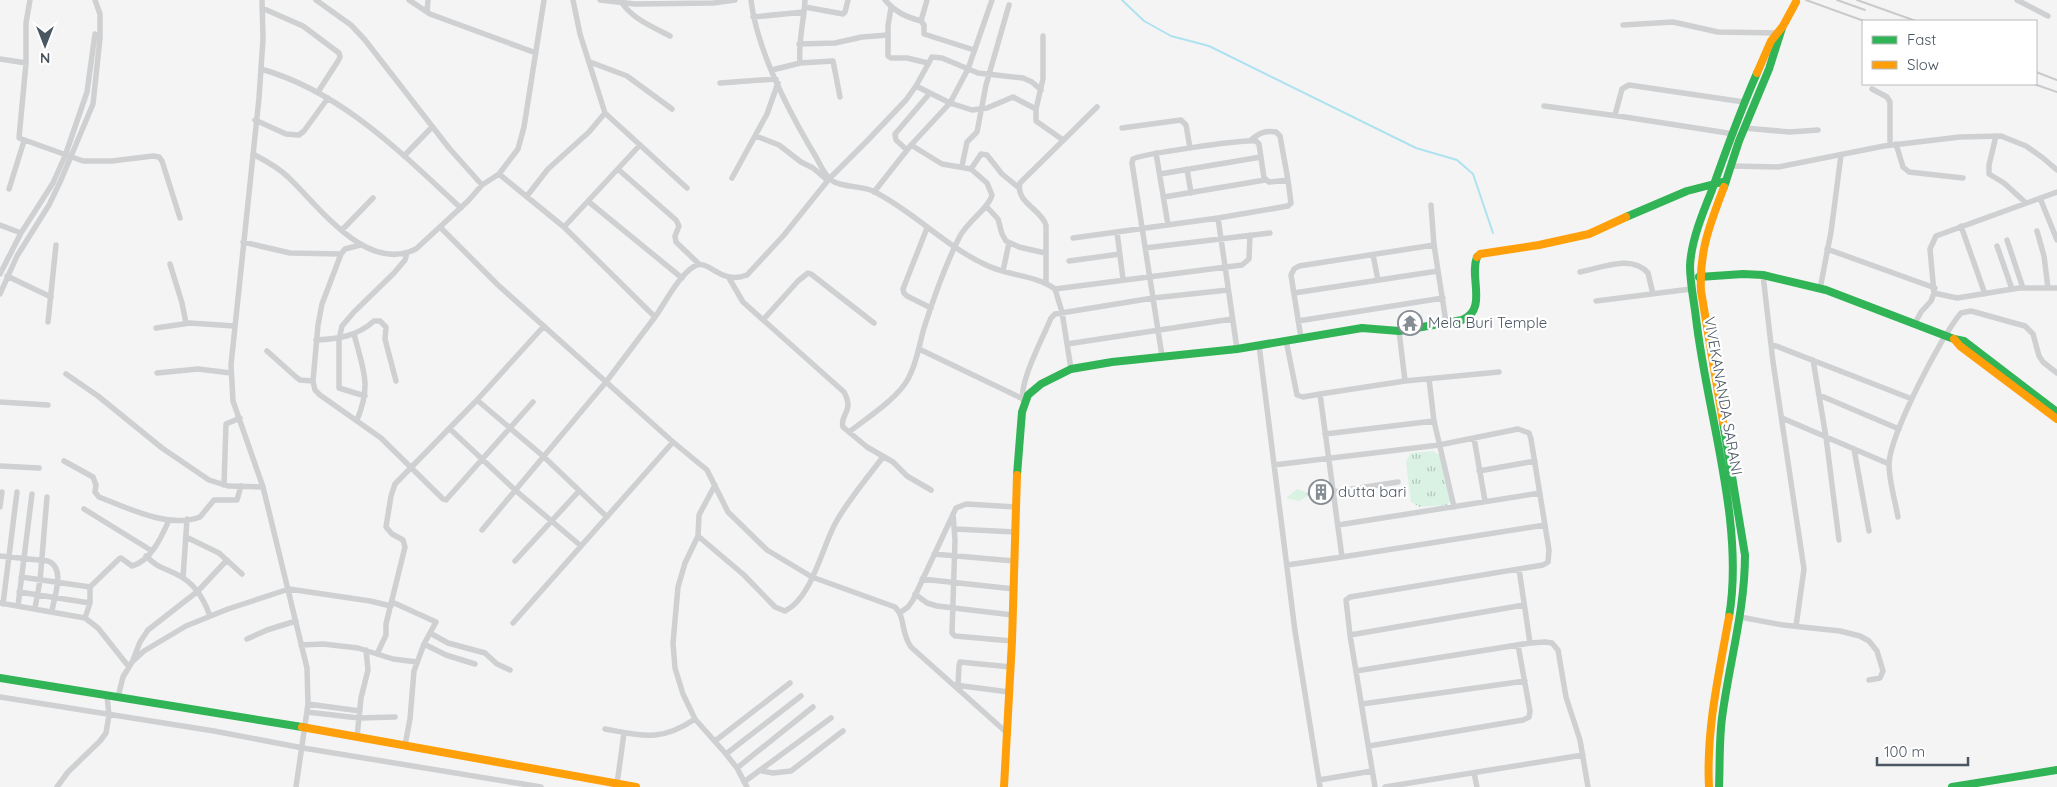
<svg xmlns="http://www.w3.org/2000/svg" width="2057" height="787" viewBox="0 0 2057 787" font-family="Quicksand,sans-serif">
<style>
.grass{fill:url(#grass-tufts)}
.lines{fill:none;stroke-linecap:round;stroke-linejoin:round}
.stream{stroke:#aee2f0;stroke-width:2}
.street{stroke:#ced0d2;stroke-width:5.5}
.fast{stroke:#30b455;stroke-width:8}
.slow{stroke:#ff9f0a;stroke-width:8}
.rail{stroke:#c9cacc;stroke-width:2}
.labels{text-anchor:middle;stroke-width:4.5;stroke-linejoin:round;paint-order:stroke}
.poi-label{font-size:15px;fill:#4a5661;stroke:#fff;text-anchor:start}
.street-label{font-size:15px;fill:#4a5661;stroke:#fff}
</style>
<defs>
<pattern id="grass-tufts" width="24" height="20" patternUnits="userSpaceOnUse" patternTransform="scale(1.25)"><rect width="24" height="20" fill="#d9f2e3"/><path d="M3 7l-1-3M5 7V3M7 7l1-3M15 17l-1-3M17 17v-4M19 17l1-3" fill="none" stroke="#b2c7bb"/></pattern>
</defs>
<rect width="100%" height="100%" fill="#f4f4f4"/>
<!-- grass -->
<path class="grass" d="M1433 451 1442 457 1451 499 1447 505 1420 507 1411 502 1406 462 1411 453Z
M1297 489 1311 494 1299 501 1286 498Z"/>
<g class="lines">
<!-- stream -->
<path class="stream" d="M1122 0 1144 21 1171 36 1209 46 1416 148 1457 160 1473 174 1493 233"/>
<!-- street -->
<path class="street" d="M30 0 26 23V63L19 138 83 161H112L153 156 159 157 162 161 180 218
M262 0 263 39 259 98 231 365 233 401 263 487 307 668 308 704 296 787
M316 0 351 25 365 40 449 148 482 185
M409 0 427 12
M428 0 427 12 430 14 536 53
M573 0 580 34 605 113 687 188
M600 0 635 4 713 3 735 0
M751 0C757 51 789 112 816 157 820 164 824 174 830 179 840 188 860 185 873 191 913 211 944 245 984 264 1006 276 1034 274 1055 289
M885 0C895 12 906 17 921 21
M927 0 921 21 924 25V34L974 50
M2017 0 2048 16
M622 3C633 19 653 27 670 36
M805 7 843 14 845 12 848 0
M262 8 303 26 339 53 340 57 338 61 318 92
M891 8 888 26V56L891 58H907L928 63
M753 17 804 12
M1623 25 1673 22 1718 32 1778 33
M1043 36V79L1036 109V121L1063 140
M799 44 835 43 862 37 888 35
M0 59 26 63
M590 62 627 76 672 109
M800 63C798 42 804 21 805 0
M261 69C342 92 400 152 461 208
M772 70 800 63 833 61 840 97
M720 83 776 79
M916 86 950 103 972 110 987 108 1013 97 1036 109
M1872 89 1887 97 1890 102V145
M1544 106 1625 117 1734 134
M1615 115 1622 89 1629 85 1744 102
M255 120 286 134 299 135 304 131 328 98
M1122 128 1181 120 1186 125 1190 148
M1744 128 1790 132 1818 130
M756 136 779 145 801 162 813 168 827 180
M1996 136 1989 165V174L2004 183 2026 203
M1251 140C1259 133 1266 130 1276 132L1280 136 1288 180
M1896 144 1903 167 1909 172 1963 178
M907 150 896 140 895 134 930 93
M1156 153 1168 225
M253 154C266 161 278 167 288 177 319 206 366 274 416 249L468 201 482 185 499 174 518 149 524 127 544 0
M404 156 432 127
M962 166 967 142 977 132 986 85 1009 5
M1731 166 1778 167 1884 146 1960 137 2001 136 2026 146 2043 158 2057 170
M971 169 981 154 987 155 1002 174 1019 188
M1187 169 1191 193
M619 170 676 220 679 226 675 236 676 242 699 264
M499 174 564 227 655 317C665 303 678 277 693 267 708 256 719 286 747 275L784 235 829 179 868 140 906 100 916 86 932 57 942 58 978 73 1023 78 1032 82 1041 90
M1160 174 1261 157
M732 178 767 114 778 83
M9 189 24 141
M874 192 911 145 950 103 968 69 992 0
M527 196 548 169 589 132 605 113
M1164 197 1265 180
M2040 198 2057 240
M589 202 682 278
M1431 205 1434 245
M986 206 998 219 1002 234 1006 241 1019 247 1045 253
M0 225 21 233
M1961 226 1985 294
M440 227 498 285 673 442 707 470 728 512 767 550 812 577 895 607C906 618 900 631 911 647L1006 732
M564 227 640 145
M927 228 903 289 904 293 907 296 931 308
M342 230 373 198
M2037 231 2044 256 2048 288
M1117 232 1123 279
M1073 238 1218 218 1237 349
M2007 240 2023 288
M243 242 290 253 341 254
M360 245 345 249 341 254 322 304 318 325 313 381 315 390 320 395 381 438 443 499 446 500 533 402
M1997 246 2012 289
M1145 248 1270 233
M1827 249 1935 288
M1373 255 1378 280
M1069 261 1120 254
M170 264 182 303 186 323
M1003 271 1009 243
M1580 272C1601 268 1632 254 1648 273L1653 294
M0 274 21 233 53 183 65 156 87 92 95 34
M1763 275 1773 362 1804 569 1796 626
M7 276 51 297
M729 278 743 302 844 392C855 412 839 415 843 427L867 447 893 462 907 476 931 490
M1046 283V225C1041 209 1015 202 1020 183L1097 107
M1820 289 1831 232 1841 155
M1294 293 1438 271
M1934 293 1957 298 2019 288H2057
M0 294 17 256 49 205 61 180 93 104 100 38V14L95 0
M1596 301 1691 289
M763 320 798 281 808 273 811 274 874 323
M1298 321 1443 298
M48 322 56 245
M1915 323 1921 312 1931 301 1934 293 1930 249 1936 236 2057 192
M156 328 190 323 234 326
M354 334C363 369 372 385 357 420
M1301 338 1291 275 1294 269 1299 266 1434 245 1446 322
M316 340C339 339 357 336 374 321H380L386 327 385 339 396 381
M1286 340 1297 395 1303 397 1320 394
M1067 344 1232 319
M1771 344 1912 399
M1259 345 1295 631 1320 787
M919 349 1021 398
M267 351 296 377 300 380 313 381
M1162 356 1132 163 1133 159C1141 154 1245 139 1256 141L1259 144 1264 178 1269 182 1288 180 1291 203 1288 206 1218 218
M1813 360 1826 437 1839 540
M1071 369 1062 312 1055 289 1242 265 1249 259 1250 235
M157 373 198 369 231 373
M66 374 98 396 162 448 209 480 228 486 263 487
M1429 379 1434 421 1454 507
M1405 381 1499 372
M1819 395 1899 429
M365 396 339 388V339L342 326 354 312 394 273 405 260 407 253
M477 400 543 456 607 517
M0 402 48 405
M1024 403C1016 387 1044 336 1051 318L1055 314 1153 298 1228 290
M1782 418 1889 464
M450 429 515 490 581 546
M849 432C867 418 897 399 908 379 917 363 919 345 924 328 934 297 945 265 960 236 968 221 989 208 992 195L987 183 971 169 942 164 911 145
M1325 434 1434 421
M1474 438 1485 501
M1854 449 1869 531
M64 461 93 477 96 485 95 492 99 497C128 508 169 529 200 517L214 500H237L241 486
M1274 465 1439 445 1518 429 1529 433 1531 439 1549 550 1548 562 1543 565 1350 597 1346 600 1350 635 1375 787
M0 466 39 468
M1479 471 1535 461
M224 485 226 424 240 418
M715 485 699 515 698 536 685 563 678 587 673 643 675 668 683 694 695 719 726 754 737 768 747 787
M1333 492 1398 482
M0 507 2 492
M84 509 152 551
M953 514 955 540 952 633 955 636 1012 641
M1898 517C1895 500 1889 481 1889 464 1890 435 1941 336 1961 313L1971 311 2025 326 2033 334 2039 356 2043 362 2057 373
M1338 525 1540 493
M955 529 1015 532
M482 530 606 382 655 317
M698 536 744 575 775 607 785 611C812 598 822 547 836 522 849 499 867 478 883 457
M186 537 219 553 242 574
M934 554 1014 561
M0 556 48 561C66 568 54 597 52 611
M146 556C158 568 162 567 176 574 194 582 204 599 210 616
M1342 557 1545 525
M515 561 579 491
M1287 565 1342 557 1320 394 1405 381 1399 331
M1519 569 1530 643
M21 577 90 587V603L85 618
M183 578 187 519
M922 579 1014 589
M90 587 119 559 121 558 132 566C151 561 162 536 169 520
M19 592 90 603
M915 594 927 603 937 606 1013 615
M392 602 436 622 424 644 414 671 410 719 405 745
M0 603 85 618 98 628 129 667
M3 604 17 492
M18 606 32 494
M35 608 40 581 47 497
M901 612 908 607 913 600 956 508 966 504 1016 507
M1740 617 1783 625 1840 631 1860 636 1869 641 1877 651 1883 671 1880 678 1869 680
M513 623 673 442
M430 633 448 643 485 653 497 664 510 670
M1350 635 1524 605
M247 639 267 630 296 621
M424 644 446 655 475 664
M301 645 323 644 358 648 393 659 417 662
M377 654 386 635V624L405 547 403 540 392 534 386 527 391 496 395 484 477 400 544 326
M133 660 140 642 148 630 198 591 227 560
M1356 671 1530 643 1545 642 1552 643 1558 650 1566 697 1580 740 1588 787
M955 685 1009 692
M958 685 959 666 960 662 1011 667
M0 697 214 731 303 748 541 787
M118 697 123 677 132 662 144 651 186 626 228 609 289 589 370 601 391 606
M308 704 360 711
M1362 704 1525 681
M307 712 359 718 395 717
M605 729C643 736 661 742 695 719
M357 737 361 698 368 670 366 650
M715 741 790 683
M1369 746 1523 720 1529 717 1530 711 1518 645
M726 754 801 696
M737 768 813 707
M762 771 773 773 791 771 843 731
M1474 773 1477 787
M1319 780 1372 771
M744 782 831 718
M617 784 624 733
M57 787 68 772 100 741 106 733 109 715 107 696
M1385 787 1583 755"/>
<!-- fast -->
<path class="fast" d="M1724 187 1739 141 1769 69 1782 28
M1626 217 1687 191 1726 181
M1699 277 1743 274 1763 275 1826 290 1954 339 1964 341 2057 412
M1017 475 1022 412 1028 395 1041 384 1071 369 1112 362 1237 349 1362 328 1399 331 1462 320C1488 310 1469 277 1477 257
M1729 617C1745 523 1707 414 1696 318 1694 301 1690 283 1690 266 1691 241 1703 212 1712 190 1726 150 1740 112 1757 73
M0 678 302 727
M1719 787C1720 764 1719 741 1722 718 1729 663 1745 611 1745 555L1723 422
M1952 787 2057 770"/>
<!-- slow -->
<path class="slow" d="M1757 73 1771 41 1783 26 1796 2
M1477 257 1480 254 1539 245 1589 234 1626 217
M1954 339 1960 346 2057 419
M1723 422 1701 291C1699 251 1710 224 1724 187
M302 727 636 787
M1004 787 1012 641 1017 475
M1709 787C1706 730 1719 673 1729 617"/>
<!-- rail -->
<path class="rail" d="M1806 0 1864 21
M1837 0 1865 10
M1857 0 1916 21
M2036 72 2057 80
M2034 84 2057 92"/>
</g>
<!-- icons -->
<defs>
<symbol id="temple-ring" viewBox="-11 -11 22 22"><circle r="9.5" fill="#fff" stroke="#868d94" stroke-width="1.5"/><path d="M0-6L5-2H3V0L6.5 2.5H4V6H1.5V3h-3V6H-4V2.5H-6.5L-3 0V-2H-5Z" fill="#868d94"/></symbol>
<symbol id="building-ring" viewBox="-11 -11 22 22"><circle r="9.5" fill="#fff" stroke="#868d94" stroke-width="1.5"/><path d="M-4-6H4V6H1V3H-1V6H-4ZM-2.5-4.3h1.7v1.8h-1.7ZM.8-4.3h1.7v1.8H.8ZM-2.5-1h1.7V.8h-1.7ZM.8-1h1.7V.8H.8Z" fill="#868d94"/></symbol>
</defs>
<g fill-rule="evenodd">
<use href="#temple-ring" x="1396" y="309" width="28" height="28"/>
<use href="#building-ring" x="1307" y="478" width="28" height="28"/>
</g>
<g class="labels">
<!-- poi labels -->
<g class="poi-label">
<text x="1428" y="328">Mela Buri Temple</text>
<text x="1338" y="497">dutta bari</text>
</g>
<!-- street labels -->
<g class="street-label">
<text transform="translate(1723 396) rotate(80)" y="5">VIVEKANANDA SARANI</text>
</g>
</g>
<!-- legend -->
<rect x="1862" y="20" width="175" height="65" fill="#ffffff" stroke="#b7bbc0"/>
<rect x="1872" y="36" width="25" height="8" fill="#30b455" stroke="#b7bbc0"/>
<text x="1907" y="45" font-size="15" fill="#4a5661">Fast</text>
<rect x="1872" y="61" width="25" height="8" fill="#ff9f0a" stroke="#b7bbc0"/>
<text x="1907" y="70" font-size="15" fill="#4a5661">Slow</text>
<!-- north arrow -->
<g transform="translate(45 45) rotate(180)" stroke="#ffffff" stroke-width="4" paint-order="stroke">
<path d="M0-4L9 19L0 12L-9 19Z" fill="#4a5661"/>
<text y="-8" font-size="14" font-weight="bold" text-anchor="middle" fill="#4a5661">N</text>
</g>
<!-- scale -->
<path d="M1877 757v8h91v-8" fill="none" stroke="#4a5661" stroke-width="2.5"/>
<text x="1884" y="757" font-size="15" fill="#4a5661" stroke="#ffffff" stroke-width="4" paint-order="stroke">100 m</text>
</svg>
